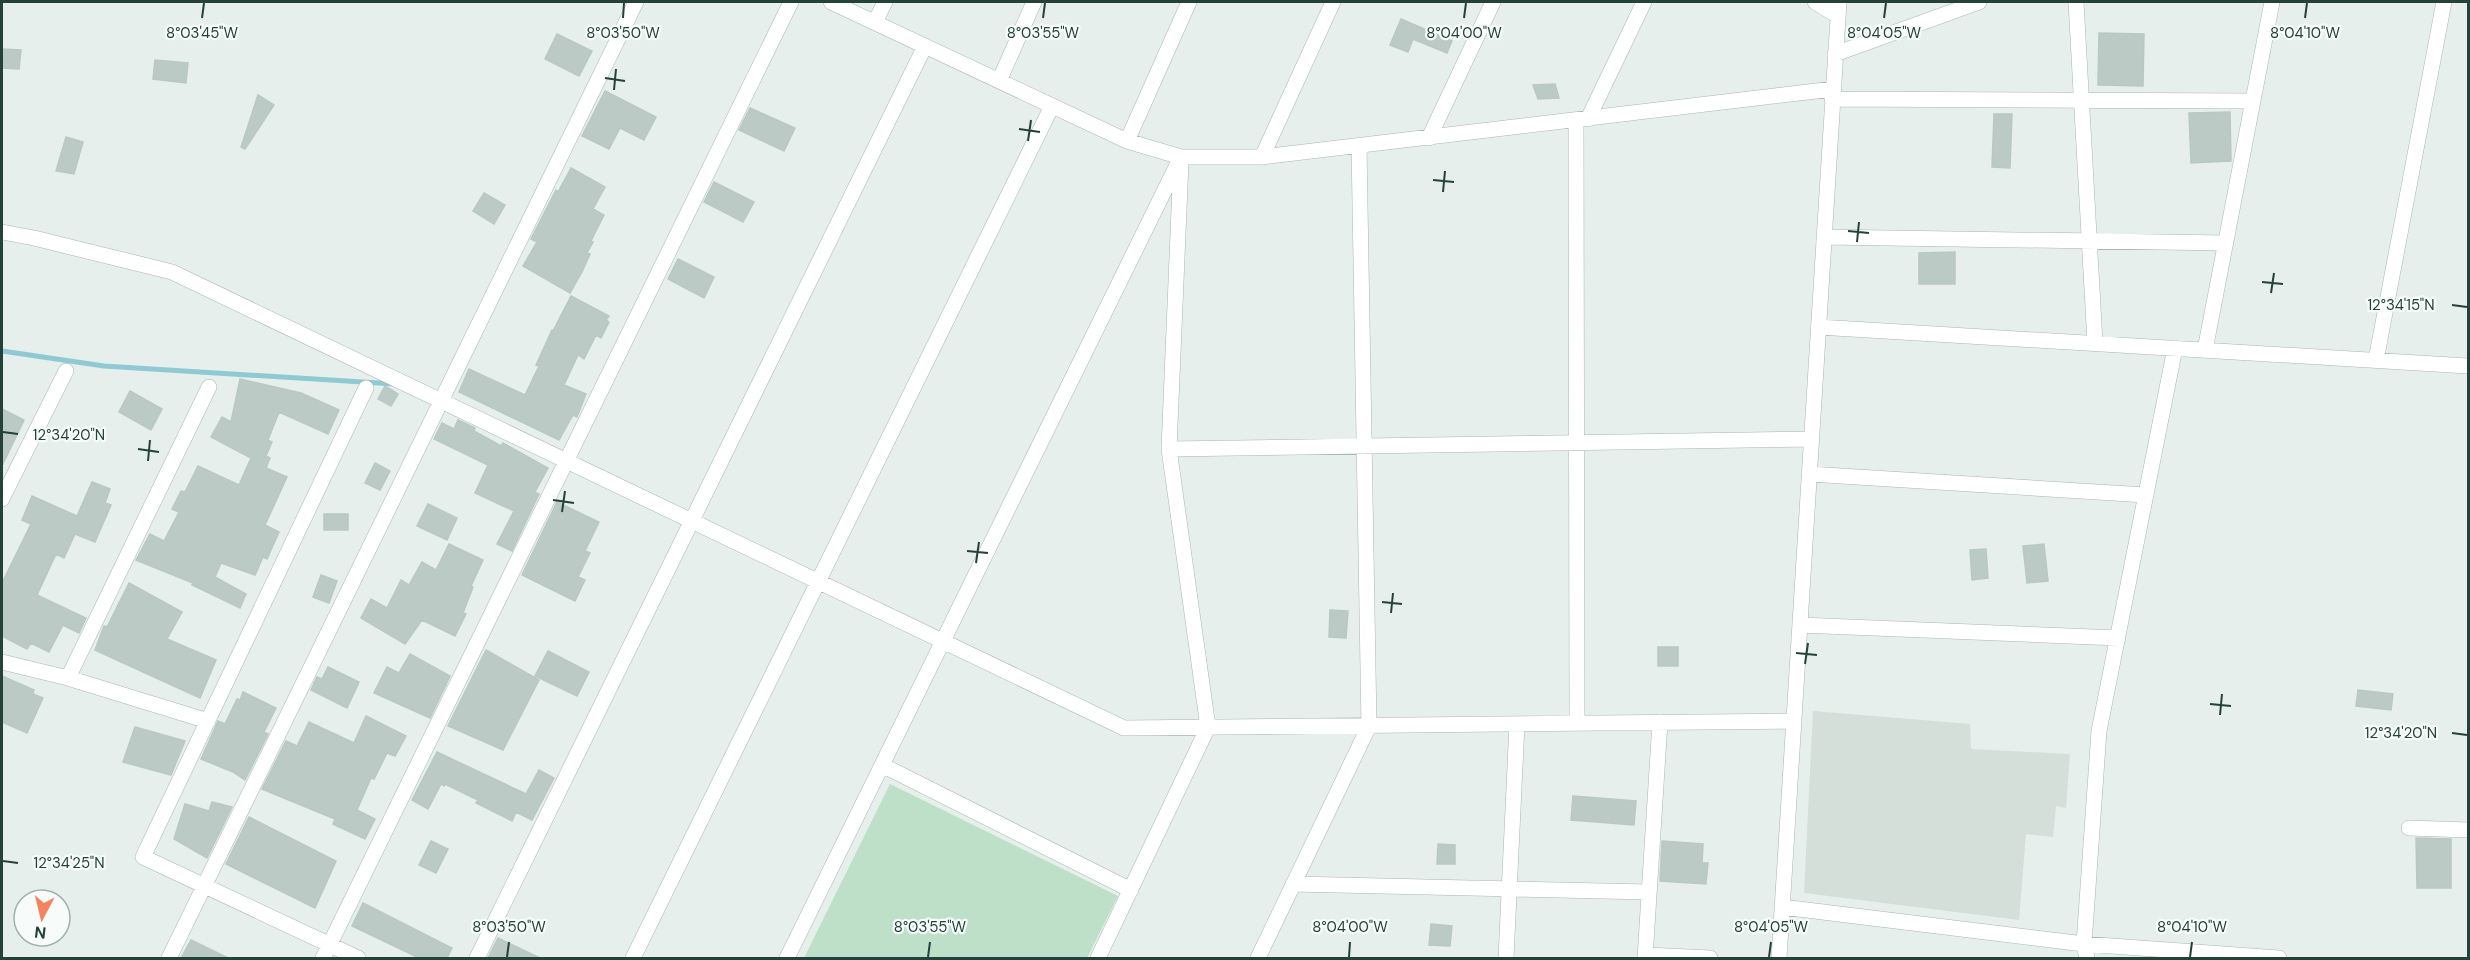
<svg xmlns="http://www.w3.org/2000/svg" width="2470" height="960" viewBox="0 0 2470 960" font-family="'DM Sans',sans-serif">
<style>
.built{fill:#d4dfda}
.green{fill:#bfe0c8}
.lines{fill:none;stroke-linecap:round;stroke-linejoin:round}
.stream{stroke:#8ec9d4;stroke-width:5}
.building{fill:#bbcac4;stroke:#b8c9c2;stroke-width:1.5}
.street-casing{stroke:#a8b8b2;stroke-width:16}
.street{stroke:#fff;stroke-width:15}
.ticks{fill:none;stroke:#24423a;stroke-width:2}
.ticks-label{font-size:15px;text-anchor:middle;fill:#24423a;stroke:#f7fbf9;stroke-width:4.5;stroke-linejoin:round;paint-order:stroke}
</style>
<rect width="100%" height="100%" fill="#e6efeb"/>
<!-- built -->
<path class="built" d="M1813 711 1970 724 1971 749 2070 754 2066 808 2056 806 2053 837 2026 834 2019 920 1804 893Z"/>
<!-- green -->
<path class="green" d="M890 784 1118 896 1087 958H804Z"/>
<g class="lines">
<!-- stream -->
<path class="stream" d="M2 351 104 366 395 384"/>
</g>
<!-- building -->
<path class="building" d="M1401 19 1452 41 1447 53 1413 39 1408 52 1390 45Z
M2099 33 2144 34 2143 86 2098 85Z
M557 34 592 51 579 76 545 59Z
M2 49 21 50 19 69 2 68Z
M155 60 188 63 186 83 153 79Z
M1555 84 1559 98 1538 99 1533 85Z
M605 91 656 117 644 140 620 128 609 149 582 136Z
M258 95 274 105 245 149 241 147Z
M750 108 795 128 784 151 739 130Z
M2230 112 2231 161 2191 163 2189 113Z
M1994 114H2012L2010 168 1992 167Z
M66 137 83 142 74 174 56 171Z
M571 168 605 187 593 209 604 215 591 241 593 242 587 253 590 254 582 272 570 293 523 266 537 242 531 239 532 237 556 190 558 192Z
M714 182 754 202 743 222 704 202Z
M484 193 505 205 494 224 473 211Z
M1955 252V284H1919V253Z
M678 259 714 277 704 298 668 279Z
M571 296 609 316 606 320 609 322 601 338 596 335 584 359 578 355 564 385 586 394 577 417 573 415 559 440 459 392 469 369 525 395 539 366 536 365 552 330 553 331Z
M240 379 301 393 339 410 328 434 279 412 268 440 272 442 266 456 270 458 266 468 287 477 265 525 279 532 267 559 263 557 255 575 221 563 215 577 246 594 240 608 192 585 193 583 136 560 150 534 164 541 179 512 172 509 181 491 185 492 198 466 239 485 251 458 211 437 222 417 231 422Z
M385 386 398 394 391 406 378 399Z
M130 391 162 409 151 430 119 412Z
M2 409 24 420 2 466Z
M458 420 475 428 474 431 501 446 503 443 548 468 535 492 539 494 512 551 497 544 514 511 475 493 488 465 434 439 442 423 454 429Z
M375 463 390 471 380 490 365 483Z
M92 482 110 489 105 503 111 505 95 542 75 534 64 558 56 554 37 595 86 618 79 633 63 625 49 652 31 643 27 649 2 636V583L31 524 22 520 32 496 77 516Z
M557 502 599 522 585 551 590 553 578 577 585 580 575 601 522 575Z
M428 504 457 518 447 540 417 526Z
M324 514H348V530H324Z
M449 544 483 560 471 586 473 587 463 613 466 614 455 636 422 620 405 644 361 618 371 599 387 608 401 580 409 585 422 562 436 570Z
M2044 544 2048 581 2027 583 2023 546Z
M1986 549 1988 578 1972 580 1970 550Z
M321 575 337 581 329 603 313 597Z
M129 583 182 612 167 639 216 660 200 698 95 650 104 626 107 627Z
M1330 610 1348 611 1346 638 1329 637Z
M1658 647H1678V666H1658Z
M486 650 539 680 503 750 448 726Z
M548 651 589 672 577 696 535 676Z
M410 654 450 676 430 718 374 693 387 667 399 673Z
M328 667 359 682 347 708 311 690 317 677 322 679Z
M2 676 34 690 33 694 43 698 27 733 2 722Z
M2358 690 2393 694 2391 710 2356 706Z
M243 692 276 708 264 732 268 734 245 780 233 772 201 759 218 721 225 724 237 699 240 700Z
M366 716 406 736 395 756 387 753 374 779 371 778 357 810 375 819 365 839 333 824 335 819 262 789 286 741 297 746 309 722 354 743Z
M135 727 185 741 171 775 123 762Z
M437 752 526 794 539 770 554 778 532 820 516 812 512 821 476 803 478 800 445 784 444 786 441 784 428 809 412 800Z
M1573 796 1636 801 1634 825 1571 820Z
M212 802 232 807 207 858 174 839 185 804 209 811Z
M249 817 336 861 315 908 226 864Z
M2416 838 2451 839V888H2417Z
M431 841 448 849 436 873 419 865Z
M1662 841 1703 844 1702 863H1708L1706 884 1660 881Z
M1438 844 1455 845V864H1437Z
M363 903 452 948 447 958H419L352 926Z
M1431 924 1452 926 1450 946 1429 945Z
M498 938 540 958H488Z
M191 940 228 958H181Z"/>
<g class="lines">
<defs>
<path id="street" d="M831 2 1127 141 1181 157H1262L1833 89
M1815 2 1838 16
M2076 2 2095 343
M875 22 885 2
M1835 54 1979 2
M999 81 1034 2
M1832 99 2253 101
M1588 119 1644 2
M1576 121 1577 723
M1429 138 1493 2
M1127 141 1189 2
M1262 157 1333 2
M2 232 34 238 172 272 1124 728 1794 721
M1824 237 2226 243
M1818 327 2468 366
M2205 350 2272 2
M2376 360 2444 2
M1169 449 1811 439
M1809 474 2146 495
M2 499 66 371
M1800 625 2118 638
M2 662 68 678 208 721
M68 678 209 387
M882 765 1131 890
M2409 828 2468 830
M1293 884 1649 892
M1782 907 2084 944 2279 958
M1646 955 1710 958
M169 958 636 2
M323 958 791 2
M358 958 143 857 366 388
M477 958 925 46
M633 958 1052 106
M787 958 1181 157
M1098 958 1208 727 1169 449 1181 162
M1258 958 1369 726 1359 146
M1506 958 1517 724
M1645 958 1660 722
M1779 958 1839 2
M2087 958 2084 944 2099 731 2175 348"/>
</defs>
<!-- street casing -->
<use href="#street" class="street-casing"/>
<!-- street -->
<use href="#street" class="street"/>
</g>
<!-- ticks -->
<path class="ticks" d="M202 18 204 3M623 18 624 3M1043 18 1045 3M1464 18 1466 3M1884 18 1886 3M2305 18 2307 3M605 78 625 81M614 90 616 69M1019 129 1040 132M1028 141 1031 120M1433 180 1454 182M1443 192 1445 171M1848 231 1869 233M1857 242 1859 222M2262 282 2283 284M2271 293 2274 273M2452 305 2467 307M3 432 18 434M138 449 159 452M148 461 150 440M553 500 574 503M562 512 565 491M967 551 988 553M976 563 979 542M1382 602 1402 604M1391 613 1393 593M1796 653 1817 655M1805 664 1808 643M2210 704 2231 706M2220 715 2222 694M2452 733 2467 735M3 861 18 863M507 957 509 942M928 957 930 942M1349 957 1350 942M1769 957 1771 942M2190 957 2192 942"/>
<g class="ticks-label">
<text x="202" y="38">8°03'45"W</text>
<text x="623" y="38">8°03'50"W</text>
<text x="1043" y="38">8°03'55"W</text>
<text x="1464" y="38">8°04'00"W</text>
<text x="1884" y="38">8°04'05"W</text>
<text x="2305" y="38">8°04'10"W</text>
<text x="2401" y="310">12°34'15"N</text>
<text x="69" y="440">12°34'20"N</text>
<text x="2401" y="738">12°34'20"N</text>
<text x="69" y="868">12°34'25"N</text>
<text x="509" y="932">8°03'50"W</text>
<text x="930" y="932">8°03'55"W</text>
<text x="1350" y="932">8°04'00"W</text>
<text x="1771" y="932">8°04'05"W</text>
<text x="2192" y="932">8°04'10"W</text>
</g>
<!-- border -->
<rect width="2470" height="960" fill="none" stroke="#24423a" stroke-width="6"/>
<!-- north arrow -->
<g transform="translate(42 918) rotate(187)"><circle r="28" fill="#f7fbf9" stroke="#a3b1ad" stroke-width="1.5"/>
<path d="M0-4.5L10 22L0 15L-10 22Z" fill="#f4845f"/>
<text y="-9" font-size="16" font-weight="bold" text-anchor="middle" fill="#24423a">N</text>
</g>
</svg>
